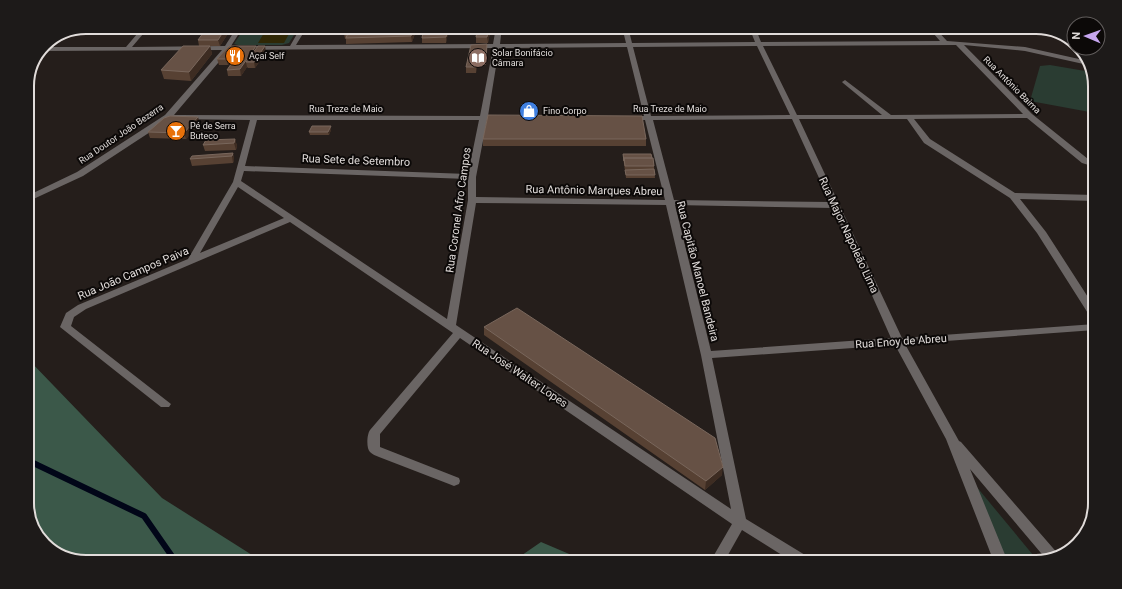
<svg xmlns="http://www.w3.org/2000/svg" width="1122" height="589" viewBox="0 0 1122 589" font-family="Roboto,sans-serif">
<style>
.green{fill:#2a3c32}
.forest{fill:#3b5849}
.sand{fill:#2f2705}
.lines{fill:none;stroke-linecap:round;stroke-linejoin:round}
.stream{stroke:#010618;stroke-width:6}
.minor{fill:#6a6564;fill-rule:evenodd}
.wall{fill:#574133}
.shaded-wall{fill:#3d2c22}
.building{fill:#665145;stroke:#79675c}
.labels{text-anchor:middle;stroke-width:4;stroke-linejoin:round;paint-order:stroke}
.far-poi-label{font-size:9px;fill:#e1dcda;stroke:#0c0908;text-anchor:start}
.far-street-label{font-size:9px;fill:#e1dcda;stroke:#0c0908}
.street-label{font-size:11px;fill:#e1dcda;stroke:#0c0908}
.rim{fill:none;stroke:#e1dcda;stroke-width:2}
</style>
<rect width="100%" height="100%" fill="#251e1b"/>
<!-- green -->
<path class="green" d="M245 27H299L289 43 282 45H238L234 44Z
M1050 65 1091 72 1095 82V113L1030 101 1040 66Z
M971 480 1038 561 1006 562Z"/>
<!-- forest -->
<path class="forest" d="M27 358 162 498 263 562H86L60 556 37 536 27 507Z
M541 542 588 562H512Z"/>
<!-- sand -->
<path class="sand" d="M290 32 284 43H258L264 33Z"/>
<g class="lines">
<!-- stream -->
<path class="stream" d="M27 460 144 516 176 562"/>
<!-- minor -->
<path class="minor" d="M143 27H149L132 47 225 46 237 27H243L231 46H290L301 27H307L296 45 493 44 496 27H502L500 44 626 43 622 27H628L632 43 755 42 749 27H755L761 42 940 41 928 27H934L947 41 1025 47 1088 61V65L1025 51 964 45 1032 114 1088 159 1095 162V167L1082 163 1027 118 914 119 930 139 1015 193 1095 195V201L1020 199 1046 232 1095 308V319L1091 318 1037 233 1010 198 924 143 907 119H799L902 338 1095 324V330L905 344 959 441 961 442 1059 555 1046 559 970 469 1008 562H994L946 439 895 345 712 358 746 519 810 558 812 562H793L742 530 724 562H710L732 524 460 338 380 434V447L459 478 460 481 459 484 454 486 449 484 379 457C376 456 372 454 370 452 366 448 367 434 370 430L453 333 290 222 86 309 74 317 71 326 171 404 169 407H161L60 327 66 313 78 305 188 259 233 182 250 120 170 119 83 176 27 202V196L77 172 165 115 222 50 41 51 43 47H126ZM956 45 1023 114 891 115 845 80 842 82 843 83 882 115H797L763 46ZM757 46 790 115 651 116 633 47ZM627 47 644 116H630L626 118 630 120H645L665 200 476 197V177L487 120H500L504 118 500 116H488L499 48ZM493 48 480 116 174 115 229 50ZM792 119 830 202 674 200 653 120ZM257 120H479L468 174 245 166ZM244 171 468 179V200L447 319 241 181ZM238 187 284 218 200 253ZM476 203 666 205 701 355 731 509 456 325ZM675 205 833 208 891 338 711 351Z"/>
</g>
<!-- wall -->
<path class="wall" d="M347 27H417V28L412 42 346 44V39H345L344 33Z
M424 27H449L446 43H422V38Z
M491 27 488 43H476V37Z
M227 35 220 46H210L212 54 191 81 164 79 161 70 199 46 198 40Z
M487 44V50L486 65H477L476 73H466V67Z
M229 46 257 48 266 52 255 68H248L247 67 241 76H228L227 70 234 59H233L228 65H219L217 59Z
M200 123 186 139 150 138 148 132Z
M331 130 329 135H310L309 132Z
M235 139 237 146 236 150 205 151 203 145Z
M483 139H646V146H483Z
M233 153 234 160 233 163 192 166 190 159Z
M623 154 652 158 654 166 655 178H626L623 157Z
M484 327 722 475 705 490 484 335Z"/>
<!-- shaded-wall -->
<path class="shaded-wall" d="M415 27H417V28L412 42 411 36Z
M448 27H449V29L446 43V37Z
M489 27H491L488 43 487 37Z
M225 29 227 35 220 46 218 40Z
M487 44V50L486 65V59Z
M210 46 212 54 191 81 189 72Z
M256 46 258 52 246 62 247 67 241 76 240 69Z
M265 46 266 52 255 68 254 62Z
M232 53 233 59 228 65 226 59Z
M477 59V65L476 73V67Z
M198 117 200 123 186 139 184 133Z
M331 126V130L329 135 328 132Z
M235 139 237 146 236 150 234 143Z
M233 153 234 160 233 163 232 156Z
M723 467 722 475 705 490 706 481Z"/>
<!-- building -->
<path class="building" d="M347 27H415L411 36 346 38 348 33H344Z
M424 27H448L446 37 422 38Z
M478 27H489L487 37H476Z
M206 29H225L218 40H198Z
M487 44 486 59H477L476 67H466L471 45Z
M183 46H210L189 72 161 70Z
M229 46H256L240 69 227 70 240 51 238 53H232L226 59H217Z
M258 46H265L254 62H246Z
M488 115 642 116 646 139H483Z
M170 116 198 117 184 133 148 132 164 118Z
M312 126H331L328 132H309Z
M235 139 234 143 203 145 206 140Z
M233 153 232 156 190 159 192 156Z
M623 154H651L652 158H624V161Z
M624 158H653L654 166H625Z
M654 169 655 175H626L625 170Z
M517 308 715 438 723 467 706 481 484 327Z"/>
<!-- icons -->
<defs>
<symbol id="restaurant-disc" viewBox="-11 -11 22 22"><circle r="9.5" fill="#e8710a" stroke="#0c0908"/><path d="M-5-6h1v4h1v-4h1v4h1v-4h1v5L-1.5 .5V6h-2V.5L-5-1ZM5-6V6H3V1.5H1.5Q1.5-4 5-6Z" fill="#fff"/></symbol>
<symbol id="library-disc" viewBox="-11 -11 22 22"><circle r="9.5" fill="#8d6e63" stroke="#0c0908"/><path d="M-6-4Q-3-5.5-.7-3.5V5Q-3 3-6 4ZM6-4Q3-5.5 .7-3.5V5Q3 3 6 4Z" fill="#fff"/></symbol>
<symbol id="shop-disc" viewBox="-11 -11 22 22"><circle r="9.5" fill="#3f7fe0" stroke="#0c0908"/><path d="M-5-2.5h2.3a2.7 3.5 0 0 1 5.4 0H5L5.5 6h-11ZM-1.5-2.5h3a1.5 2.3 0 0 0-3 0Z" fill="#fff"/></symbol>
<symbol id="bar-disc" viewBox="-11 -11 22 22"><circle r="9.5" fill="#e8710a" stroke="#0c0908"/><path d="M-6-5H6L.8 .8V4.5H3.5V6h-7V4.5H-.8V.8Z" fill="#fff"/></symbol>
</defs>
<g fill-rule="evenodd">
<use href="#restaurant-disc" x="224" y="45" width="22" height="22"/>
<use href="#library-disc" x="467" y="47" width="22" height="22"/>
<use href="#shop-disc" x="518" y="100" width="22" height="22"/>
<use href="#bar-disc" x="165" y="120" width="22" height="22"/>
</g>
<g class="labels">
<!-- far-poi labels -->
<g class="far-poi-label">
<text x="492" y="56">Solar Bonifácio<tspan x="492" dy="10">Câmara</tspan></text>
<text x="249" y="59">Açaí Self</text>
<text x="543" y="114">Fino Corpo</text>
<text x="190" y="129">Pé de Serra<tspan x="190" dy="10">Buteco</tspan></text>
</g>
<!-- far-street labels -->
<g class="far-street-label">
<text transform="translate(1012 85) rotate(45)" y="3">Rua Antônio Baima</text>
<text x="346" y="112">Rua Treze de Maio</text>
<text x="670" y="112">Rua Treze de Maio</text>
<text transform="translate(121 134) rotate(-34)" y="3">Rua Doutor João Bezerra</text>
</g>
<!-- street labels -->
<g class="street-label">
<text transform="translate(356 160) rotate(2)" y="4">Rua Sete de Setembro</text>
<text transform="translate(594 190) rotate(1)" y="4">Rua Antônio Marques Abreu</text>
<text transform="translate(458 210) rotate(-82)" y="4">Rua Coronel Afro Campos</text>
<text transform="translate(849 235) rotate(65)" y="4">Rua Major Napoleão Lima</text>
<text transform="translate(698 271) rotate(76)" y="4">Rua Capitão Manoel Bandeira</text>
<text transform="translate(133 273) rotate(-23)" y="4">Rua João Campos Paiva</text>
<text transform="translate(901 341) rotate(-4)" y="4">Rua Enoy de Abreu</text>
<text transform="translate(520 373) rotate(34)" y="4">Rua José Walter Lopes</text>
</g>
</g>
<!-- crop -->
<path d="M0 0H1122V589H0ZM86 34H1036A52 52 0 0 1 1088 86V503A52 52 0 0 1 1036 555H86A52 52 0 0 1 34 503V86A52 52 0 0 1 86 34Z" fill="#1d1a19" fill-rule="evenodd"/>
<path class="rim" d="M86 34H1036A52 52 0 0 1 1088 86V503A52 52 0 0 1 1036 555H86A52 52 0 0 1 34 503V86A52 52 0 0 1 86 34Z"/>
<!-- north arrow -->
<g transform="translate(1086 36) rotate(272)"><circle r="19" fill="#0c0908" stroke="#615d5c"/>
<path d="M0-3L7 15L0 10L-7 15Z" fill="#c7a6f0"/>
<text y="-6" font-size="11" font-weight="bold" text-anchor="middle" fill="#e1dcda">N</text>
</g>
</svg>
